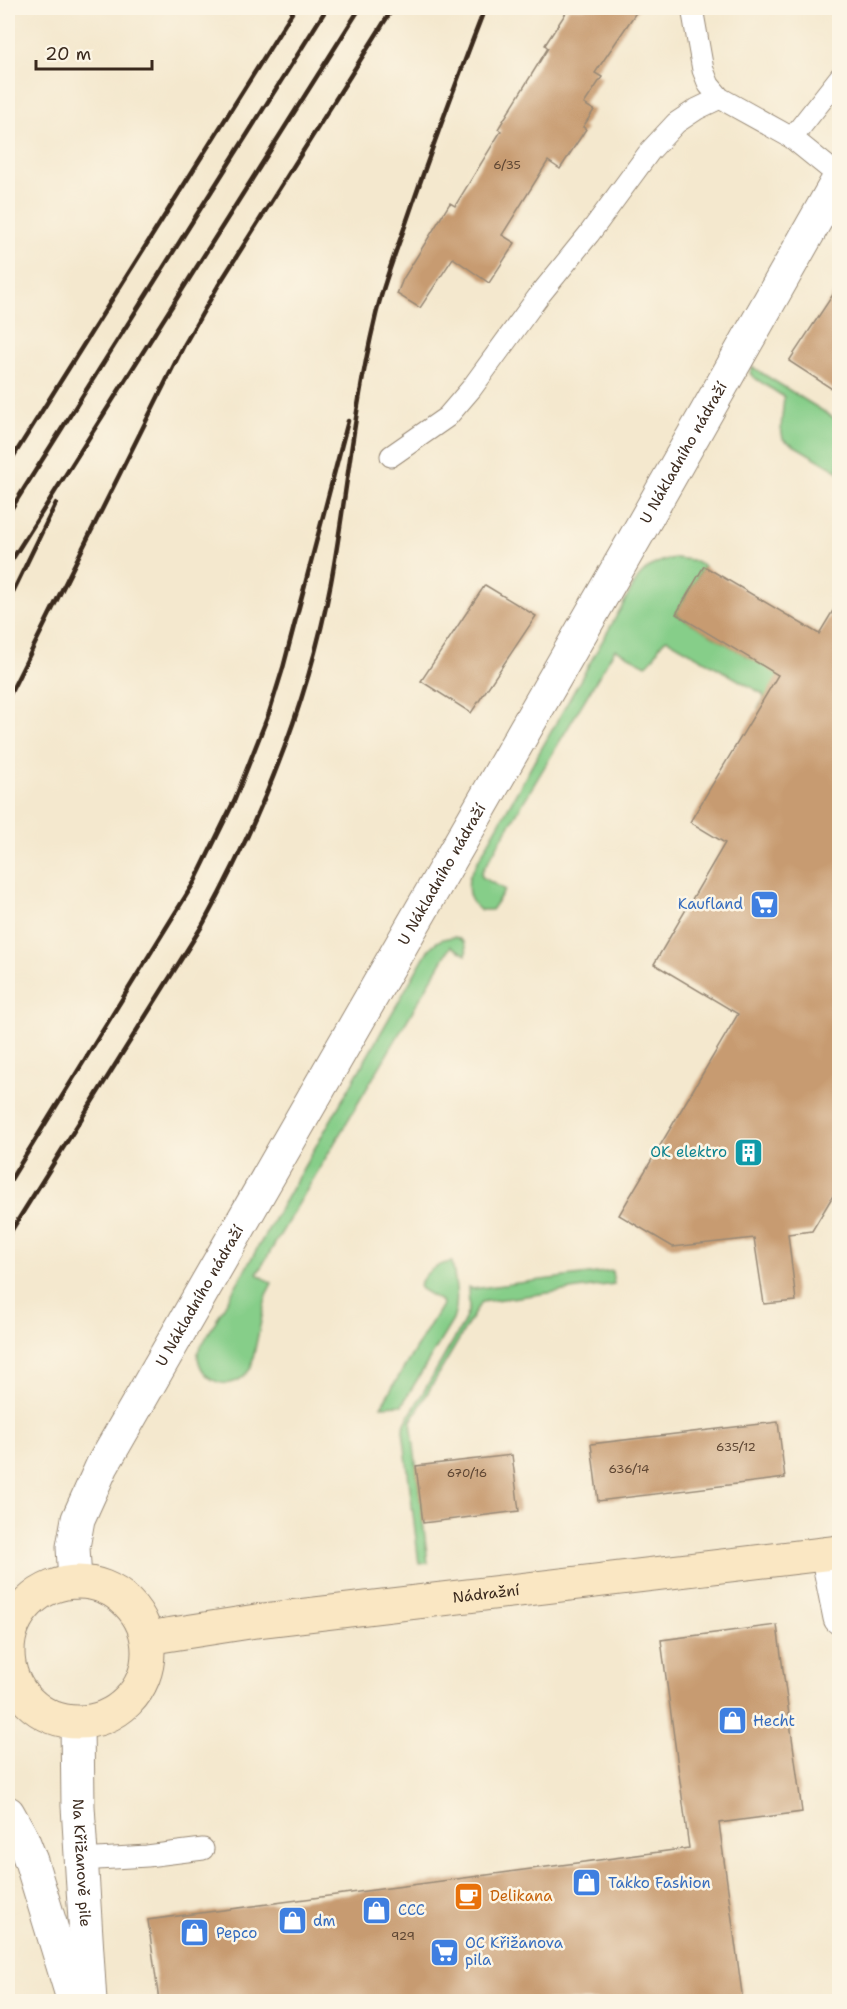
<svg xmlns="http://www.w3.org/2000/svg" width="847" height="2009" viewBox="0 0 847 2009" font-family="'Shantell Sans',sans-serif">
<style>
.green{fill:#86ce89;stroke:#607c54;stroke-width:1.5}
.building{fill:#c79b71}
.lines{fill:none;stroke-linecap:round;stroke-linejoin:round}
.service-casing{stroke:#988976;stroke-width:23}
.minor-casing{stroke:#988976;stroke-width:35}
.secondary-casing{stroke:#988976;stroke-width:35}
.service{stroke:#fff;stroke-width:21}
.minor{stroke:#fff;stroke-width:33}
.secondary{stroke:#fae7c3;stroke-width:33}
.rail{stroke:#3b2a1e;stroke-width:4.5}
.labels{text-anchor:middle;stroke-width:5;stroke-linejoin:round;paint-order:stroke}
.number-label{font-size:12px;fill:#5e4633}
.street-label{font-size:15px;fill:#3b2a1e;stroke:#fcf5e5}
.shop-label{font-size:15px;fill:#366cbe;stroke:#fcf5e5;text-anchor:start}
.culture-label{font-size:15px;fill:#0d838f;stroke:#fcf5e5;text-anchor:end}
.food-label{font-size:15px;fill:#c56008;stroke:#fcf5e5;text-anchor:start}
</style>
<rect width="100%" height="100%" fill="#fcf5e5"/>
<filter id="ink" filterUnits="userSpaceOnUse"><feTurbulence type="fractalNoise" baseFrequency=".0167" numOctaves="2"/><feDisplacementMap in="SourceGraphic" scale="12" xChannelSelector="R" yChannelSelector="G"/><feConvolveMatrix kernelMatrix="1 2 1 2 8 2 1 2 1" color-interpolation-filters="sRGB"/></filter>
<filter id="wash" filterUnits="userSpaceOnUse"><feTurbulence type="fractalNoise" baseFrequency=".008" numOctaves="4" result="noise"/><feDisplacementMap in="SourceGraphic" scale="24" xChannelSelector="R" yChannelSelector="G"/><feGaussianBlur stdDeviation="1.35" result="paint"/><feColorMatrix in="noise" values="0 0 0 0 0 0 0 0 0 0 0 0 0 0 0 0 0 1.4 0 .05"/><feComposite in="paint" operator="in"/></filter>
<g filter="url(#wash)">
<rect width="100%" height="100%" fill="#f4e8ce"/>
<!-- green -->
<path class="green" d="M752 367 839 421V472L783 439 781 428 784 397 753 377 750 373Z
M675 558 692 560 704 566 676 614 762 665 788 622 794 728 758 708 764 699 763 694 667 639C657 643 657 659 646 665L615 649 481 873 482 877 505 890 491 910H480C468 901 466 889 470 875L638 578C648 566 659 560 675 558Z
M455 937C464 940 468 945 466 955L451 946 257 1274 272 1283 267 1293 251 1368C247 1373 243 1378 237 1381 217 1390 196 1372 198 1352L427 952C435 941 442 938 455 937Z
M452 1262C455 1282 460 1300 453 1320L402 1405 381 1406 442 1305 441 1301 421 1289 419 1286C424 1272 437 1264 452 1262Z
M612 1271 614 1284 481 1302 411 1421 428 1563 419 1564 403 1430 404 1425 463 1324 469 1308 468 1287 472 1289Z"/>
<g id="blocks">
<!-- building -->
<path class="building" d="M569 8H639L595 73 602 77 584 104 594 110 583 127 586 129 560 169 548 161 502 235 515 243 489 283 453 258 420 308 397 294 403 279 450 203 455 206 501 131 498 129 548 48 545 45Z
M840 284V394L789 361Z
M704 566 819 634 840 599V1184L812 1231 788 1234 796 1301 764 1304 754 1238 673 1247 619 1215 738 1014 654 964 725 843 690 822 778 675 676 614Z
M485 585 536 616 471 713 421 681Z
M778 1422 785 1478 598 1501 591 1444Z
M512 1455 519 1511 423 1523 416 1466Z
M777 1625 802 1812 719 1823 743 2001H159L148 1920 689 1848 661 1640Z"/>
</g>
</g>
<g filter="url(#ink)">
<use href="#blocks" fill-opacity="0" stroke="#988976" stroke-width="1.5"/>
<g class="lines">
<defs>
<path id="service" d="M692 8 703 70 709 85 720 98 792 138 839 176
M792 138 840 77
M391 456 447 417 471 389 538 297 589 234 650 151 676 123 697 109 720 98
M81 1860 147 1856 203 1849"/>
<g id="minor">
<path d="M827 1554 840 1618"/>
<path id="s1" d="M75 1582 73 1547 78 1519 102 1466 638 533 840 177"/>
<path id="s2" d="M77 1723 78 1806 90 2002"/>
<path d="M8 1813 22 1838 31 1861 74 2002"/>
</g>
<g id="secondary">
<circle cx="78" cy="1652" r="70"/>
<path id="s3" d="M147 1638 256 1621 840 1552"/>
</g>
</defs>
<!-- service casing -->
<use href="#service" class="service-casing"/>
<!-- minor casing -->
<use href="#minor" class="minor-casing"/>
<!-- secondary casing -->
<use href="#secondary" class="secondary-casing"/>
<!-- service -->
<use href="#service" class="service"/>
<!-- minor -->
<use href="#minor" class="minor"/>
<!-- secondary -->
<use href="#secondary" class="secondary"/>
<!-- rail -->
<path class="rail" d="M8 465 295 8
M8 514 327 8
M8 566 360 8
M8 602 56 503
M8 698 183 347 218 286 393 8
M8 1184 195 881 235 799 269 713 283 668 348 421
M8 1236 202 926C261 819 308 703 331 582 347 495 354 406 375 319 382 287 394 257 405 226 430 153 457 80 485 8"/>
</g>
</g>
<!-- icons -->
<defs>
<symbol id="supermarket-square" viewBox="-11 -11 22 22"><rect x="-9" y="-9" width="18" height="18" rx="4" fill="#3f7fe0" stroke="#fcf5e5"/><path d="M-6-5.5h2.5l.6 2H6L4.5 2H-2.5L-4.4-4H-6ZM-1.5 3.2a1.3 1.3 0 1 0 .1 0ZM3 3.2a1.3 1.3 0 1 0 .1 0Z" fill="#fff"/></symbol>
<symbol id="building-square" viewBox="-11 -11 22 22"><rect x="-9" y="-9" width="18" height="18" rx="4" fill="#0f9aa8" stroke="#fcf5e5"/><path d="M-4-6H4V6H1V3H-1V6H-4ZM-2.5-4.3h1.7v1.8h-1.7ZM.8-4.3h1.7v1.8H.8ZM-2.5-1h1.7V.8h-1.7ZM.8-1h1.7V.8H.8Z" fill="#fff"/></symbol>
<symbol id="shop-square" viewBox="-11 -11 22 22"><rect x="-9" y="-9" width="18" height="18" rx="4" fill="#3f7fe0" stroke="#fcf5e5"/><path d="M-5-2.5h2.3a2.7 3.5 0 0 1 5.4 0H5L5.5 6h-11ZM-1.5-2.5h3a1.5 2.3 0 0 0-3 0Z" fill="#fff"/></symbol>
<symbol id="cafe-square" viewBox="-11 -11 22 22"><rect x="-9" y="-9" width="18" height="18" rx="4" fill="#e8710a" stroke="#fcf5e5"/><path d="M-5.5-4.5H6V0H3Q3 3.5 0 3.5H-2.5Q-5.5 3.5-5.5 0ZM3-3.2v2h1.7v-2ZM-6 4.5H4V6H-6Z" fill="#fff"/></symbol>
</defs>
<g fill-rule="evenodd">
<use href="#supermarket-square" x="748" y="888" width="33" height="33"/>
<use href="#building-square" x="732" y="1136" width="33" height="33"/>
<use href="#shop-square" x="716" y="1704" width="33" height="33"/>
<use href="#shop-square" x="570" y="1866" width="33" height="33"/>
<use href="#cafe-square" x="452" y="1880" width="33" height="33"/>
<use href="#shop-square" x="360" y="1894" width="33" height="33"/>
<use href="#shop-square" x="276" y="1904" width="33" height="33"/>
<use href="#shop-square" x="178" y="1916" width="33" height="33"/>
<use href="#supermarket-square" x="428" y="1936" width="33" height="33"/>
</g>
<g class="labels">
<!-- number labels -->
<g class="number-label">
<text x="507" y="169">6/35</text>
<text x="736" y="1451">635/12</text>
<text x="629" y="1473">636/14</text>
<text x="467" y="1477">670/16</text>
<text x="403" y="1940">929</text>
</g>
<!-- street labels -->
<g class="street-label">
<text dy="5" stroke="none"><textPath href="#s1" startOffset="1290">U Nákladního nádraží</textPath></text>
<text dy="5" stroke="none"><textPath href="#s1" startOffset="804">U Nákladního nádraží</textPath></text>
<text dy="5" stroke="none"><textPath href="#s1" startOffset="318">U Nákladního nádraží</textPath></text>
<text dy="5" stroke="none"><textPath href="#s3" startOffset="342">Nádražní</textPath></text>
<text dy="5" stroke="none"><textPath href="#s2" startOffset="140">Na Křižanově pile</textPath></text>
</g>
<!-- shop labels -->
<g class="shop-label">
<text x="743" y="909" text-anchor="end">Kaufland</text>
<text x="753" y="1726">Hecht</text>
<text x="608" y="1888">Takko Fashion</text>
<text x="398" y="1915">CCC</text>
<text x="313" y="1926">dm</text>
<text x="216" y="1938">Pepco</text>
<text x="465" y="1948">OC Křižanova<tspan x="465" dy="17">pila</tspan></text>
</g>
<!-- culture labels -->
<g class="culture-label">
<text x="727" y="1157">OK elektro</text>
</g>
<!-- food labels -->
<g class="food-label">
<text x="490" y="1901">Delikana</text>
</g>
</g>
<!-- margin -->
<rect width="847" height="2009" fill="none" stroke="#fcf5e5" stroke-width="30"/>
<!-- scale -->
<path d="M36 60v9h116v-9" fill="none" stroke="#3b2a1e" stroke-width="3"/>
<text x="45" y="60" font-size="18" fill="#3b2a1e" stroke="#fcf5e5" stroke-width="4.5" paint-order="stroke">20 m</text>
</svg>
